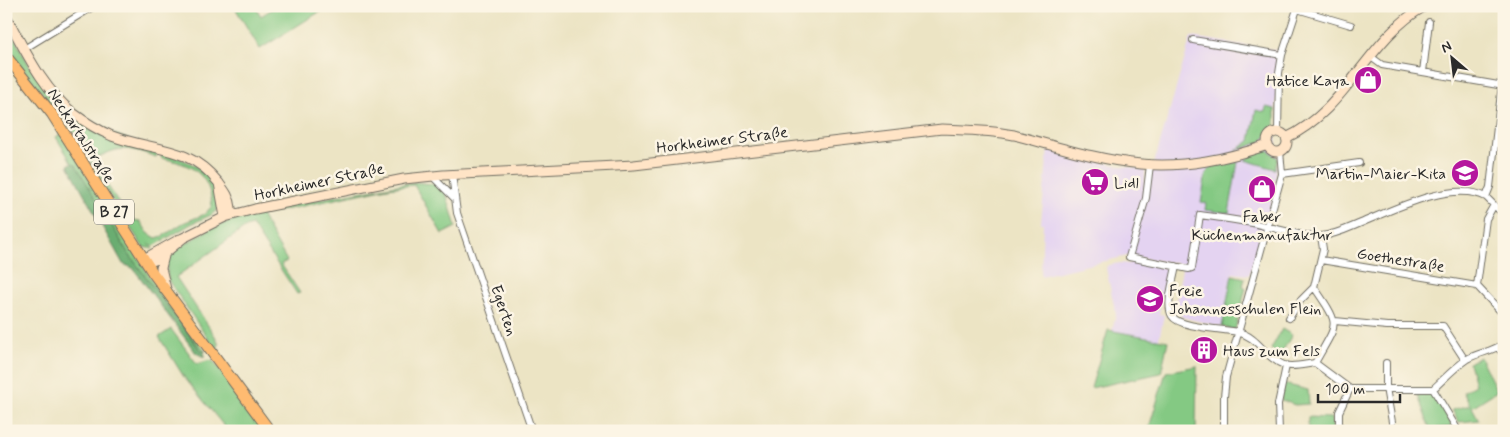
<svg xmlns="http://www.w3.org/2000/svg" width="1510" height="437" viewBox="0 0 1510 437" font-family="Mynerve,sans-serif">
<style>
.built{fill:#e4d3f1}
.green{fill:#84c983;stroke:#587a57}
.forest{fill:#6bad71;stroke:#4b6c4e}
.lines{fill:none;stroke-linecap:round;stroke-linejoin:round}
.street-casing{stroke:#6f6c61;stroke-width:8}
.secondary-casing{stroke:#6f6c61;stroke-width:11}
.primary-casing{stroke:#6f6c61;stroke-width:12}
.street{stroke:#fff;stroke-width:6}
.secondary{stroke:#ffe4c6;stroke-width:9}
.primary{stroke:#febb71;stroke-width:10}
.labels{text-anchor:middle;stroke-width:5;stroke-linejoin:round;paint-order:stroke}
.shield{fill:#fcf5e5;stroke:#6a6863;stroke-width:1}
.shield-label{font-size:15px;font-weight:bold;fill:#2b2b2b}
.poi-label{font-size:16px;fill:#2b2b2b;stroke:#fcf5e5;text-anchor:start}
.street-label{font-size:16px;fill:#2b2b2b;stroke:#fcf5e5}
</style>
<rect width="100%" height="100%" fill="#fcf5e5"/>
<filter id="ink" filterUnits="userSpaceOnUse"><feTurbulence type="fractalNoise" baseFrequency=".02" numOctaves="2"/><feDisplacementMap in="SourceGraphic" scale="10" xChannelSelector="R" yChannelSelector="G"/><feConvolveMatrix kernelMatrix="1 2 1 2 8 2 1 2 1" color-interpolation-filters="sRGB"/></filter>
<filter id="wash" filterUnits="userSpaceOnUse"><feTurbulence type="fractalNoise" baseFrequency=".0096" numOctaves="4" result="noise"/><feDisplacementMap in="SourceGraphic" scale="20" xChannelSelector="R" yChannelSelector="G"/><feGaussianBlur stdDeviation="1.12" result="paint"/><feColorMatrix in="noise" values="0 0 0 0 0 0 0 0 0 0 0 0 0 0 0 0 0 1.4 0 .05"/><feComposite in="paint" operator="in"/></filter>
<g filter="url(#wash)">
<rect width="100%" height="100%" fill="#ece4c4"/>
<!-- built -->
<path class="built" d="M1191 37 1278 50 1275 128 1278 158 1275 183 1269 216 1249 275 1232 273 1222 327 1182 317 1175 307 1183 264 1127 256 1041 276 1043 223H1041L1048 149 1120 166 1145 169V194Z
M1132 261 1171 269 1167 271 1159 314 1164 315 1159 339 1112 331 1116 315 1106 268 1108 265 1120 263 1129 264Z"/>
<!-- green -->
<path class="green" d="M234 6H255L261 16 277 6H329L260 49Z
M6 23 32 70 77 119 158 151 156 157C128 147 118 145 92 161L124 211 133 220 140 221 148 233 156 238 163 236 183 223 205 214 212 206C210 173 191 164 161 158L163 152C194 164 218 170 218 209L211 215 191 224 154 246 149 244 153 249 143 247 95 173 85 148 71 128 6 49Z
M1266 107 1275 109V128L1261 142 1235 151 1250 141 1256 110 1265 112Z
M61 134 148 274 205 350 203 352 128 253 76 166 72 163 56 137Z
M1268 150 1278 158 1275 169 1245 160 1253 154Z
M1238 162 1229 213 1205 210 1206 203 1201 202 1206 173 1213 166Z
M414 182 440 185 438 187 446 193 456 227 442 234 414 185 387 188 261 215 287 261 281 264 300 293 297 294 252 225 246 227 176 277 215 336 219 345 217 348 219 351 217 352 168 280 166 258 172 252 211 228 244 216 288 205Z
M1232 275 1245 278 1243 286 1246 288 1235 330 1222 327Z
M171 329 197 364 210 360 214 362 266 431H228L184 377 159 337Z
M1282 329 1292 335 1279 357 1271 349Z
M1108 330 1168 341 1161 373 1091 388Z
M1480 357 1497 391 1472 407 1479 420 1459 422 1452 410 1470 405 1463 392 1475 385 1469 363Z
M1197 366 1196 431H1148L1166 372Z
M1284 384 1308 390 1309 404 1295 405 1281 400Z
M1417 393 1433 394 1450 421 1451 427 1430 429Z
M1308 417 1331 418 1333 431H1308Z"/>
<!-- forest -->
<path class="forest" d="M72 163 76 165 128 253 202 352 205 350 204 357 196 353 133 268 123 264 68 165Z"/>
</g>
<g filter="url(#ink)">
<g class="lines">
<defs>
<path id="street" d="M1297 9 1351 25
M1193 40 1282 55
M24 49 94 6
M1371 57 1382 65 1504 86
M1504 67 1490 187 1486 197 1494 205 1486 219 1477 286 1504 315
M1423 72 1429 22
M1278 132 1279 73 1282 55 1298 6
M1150 165 1146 198 1129 257 1189 269 1192 268 1200 215C1220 218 1241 220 1261 225 1280 229 1301 237 1321 236 1335 235 1349 228 1361 223 1394 209 1452 180 1486 197
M452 174 457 213 532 431
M1282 174 1359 163
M432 176 454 198
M1494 205 1504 215
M1321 260 1477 286
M1176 266C1174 279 1165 304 1172 316 1179 328 1224 329 1238 332 1259 337 1265 358 1284 365 1292 368 1306 364 1315 363L1350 389H1433C1444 379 1455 367 1467 359 1479 352 1493 352 1504 343
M1314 287C1342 328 1338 321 1315 363
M1289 318 1300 301 1314 287 1323 249 1321 236
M1335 321 1387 326H1443L1465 360
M1498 348 1504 354
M1386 363V388L1392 422
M1433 389 1456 427
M1224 431V397L1226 377 1282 174 1280 151
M1279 431 1278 404 1286 366
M1339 431V412L1350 389"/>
<path id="secondary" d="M6 16C25 50 42 88 73 113 85 122 98 130 112 136 152 151 189 145 218 182 224 190 230 197 231 208L225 217
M1267 142a10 10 0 1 1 20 0a10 10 0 1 1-20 0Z
M1286 138C1348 109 1367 39 1425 6
M219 183 225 217
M164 256 161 268 166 289
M144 259 152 261 158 259 183 238 225 217 255 209 404 179 443 175 634 165 942 129C966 130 990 130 1014 135 1056 146 1097 160 1141 164 1185 168 1226 159 1268 145
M144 259 180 239"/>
<path id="primary" d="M6 56 52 114 153 273 270 431"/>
</defs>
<!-- street casing -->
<use href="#street" class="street-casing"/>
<!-- secondary casing -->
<use href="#secondary" class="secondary-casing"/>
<!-- primary casing -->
<use href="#primary" class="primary-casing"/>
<!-- street -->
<use href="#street" class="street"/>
<!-- secondary -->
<use href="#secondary" class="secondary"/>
<!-- primary -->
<use href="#primary" class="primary"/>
</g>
</g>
<!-- icons -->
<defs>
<symbol id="shop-disc" viewBox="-11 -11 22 22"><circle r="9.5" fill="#b5179e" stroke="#fcf5e5"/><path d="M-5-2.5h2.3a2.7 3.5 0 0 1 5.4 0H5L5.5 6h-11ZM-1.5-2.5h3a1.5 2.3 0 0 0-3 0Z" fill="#fff"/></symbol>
<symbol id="school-disc" viewBox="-11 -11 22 22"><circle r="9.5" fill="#b5179e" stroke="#fcf5e5"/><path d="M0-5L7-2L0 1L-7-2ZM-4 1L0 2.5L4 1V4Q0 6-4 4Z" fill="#fff"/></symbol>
<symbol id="supermarket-disc" viewBox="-11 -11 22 22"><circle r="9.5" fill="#b5179e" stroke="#fcf5e5"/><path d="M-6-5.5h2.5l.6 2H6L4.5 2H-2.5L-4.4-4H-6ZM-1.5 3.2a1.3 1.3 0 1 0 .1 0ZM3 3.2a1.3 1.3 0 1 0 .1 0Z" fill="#fff"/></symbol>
<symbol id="building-disc" viewBox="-11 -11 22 22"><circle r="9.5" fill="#b5179e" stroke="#fcf5e5"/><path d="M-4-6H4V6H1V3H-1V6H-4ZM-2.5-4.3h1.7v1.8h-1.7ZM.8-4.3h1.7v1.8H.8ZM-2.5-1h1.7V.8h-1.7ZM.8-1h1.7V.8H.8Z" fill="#fff"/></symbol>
</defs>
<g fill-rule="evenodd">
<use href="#shop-disc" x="1352" y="64" width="32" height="32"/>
<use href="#school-disc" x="1449" y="157" width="32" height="32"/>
<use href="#supermarket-disc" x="1079" y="166" width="32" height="32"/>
<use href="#shop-disc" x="1246" y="173" width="32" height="32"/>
<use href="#school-disc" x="1134" y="283" width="32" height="32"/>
<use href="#building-disc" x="1188" y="334" width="32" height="32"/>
</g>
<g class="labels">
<!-- shield labels -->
<rect class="shield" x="94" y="199.5" width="40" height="25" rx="4"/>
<g class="shield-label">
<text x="114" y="217">B 27</text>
</g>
<!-- poi labels -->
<g class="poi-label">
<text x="1349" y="86" text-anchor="end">Hatice Kaya</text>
<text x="1446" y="179" text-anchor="end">Martin-Maier-Kita</text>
<text x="1114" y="188">Lidl</text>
<text x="1262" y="222" text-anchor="middle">Faber<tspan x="1262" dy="18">Küchenmanufaktur</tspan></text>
<text x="1169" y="296">Freie<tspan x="1169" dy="18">Johannesschulen Flein</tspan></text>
<text x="1223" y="356">Haus zum Fels</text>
</g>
<!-- street labels -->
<g class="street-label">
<text transform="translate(82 135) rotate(57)" y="6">Neckartalstraße</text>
<text transform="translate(722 139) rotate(-7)" y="6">Horkheimer Straße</text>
<text transform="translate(319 181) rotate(-12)" y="6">Horkheimer Straße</text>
<text transform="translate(1401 259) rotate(9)" y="6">Goethestraße</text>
<text transform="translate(505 310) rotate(71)" y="6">Egerten</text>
</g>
</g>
<!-- margin -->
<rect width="1510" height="437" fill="none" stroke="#fcf5e5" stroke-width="25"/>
<!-- north arrow -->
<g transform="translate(1452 58) rotate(332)" stroke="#fcf5e5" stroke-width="4" paint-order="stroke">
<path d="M0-4L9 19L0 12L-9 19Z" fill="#2b2b2b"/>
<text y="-8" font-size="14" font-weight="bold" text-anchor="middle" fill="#2b2b2b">N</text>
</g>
<!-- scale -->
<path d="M1318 394v8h82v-8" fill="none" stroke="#2b2b2b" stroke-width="2.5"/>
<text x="1325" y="394" font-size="15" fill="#2b2b2b" stroke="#fcf5e5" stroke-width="4" paint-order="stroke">100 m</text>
</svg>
